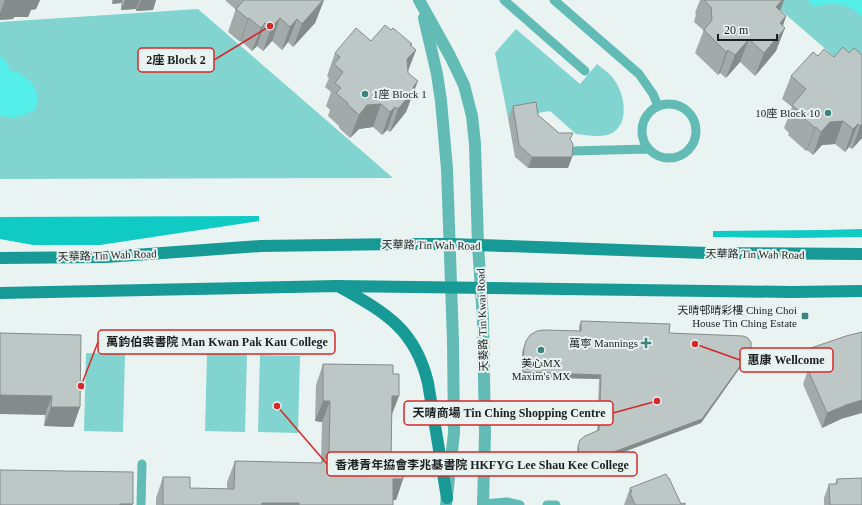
<svg xmlns="http://www.w3.org/2000/svg" width="862" height="505" viewBox="0 0 862 505" font-family="'Times New Roman','Noto Sans TC',serif">
<style>
.green{fill:#81d4cf}
.forest{fill:#10cac4}
.water{fill:#53efe8}
.lines{fill:none;stroke-linecap:round;stroke-linejoin:round}
.service{stroke:#63bbb5;stroke-width:9}
.tertiary{stroke:#63bbb5;stroke-width:12}
.secondary{stroke:#179a95;stroke-width:12}
.wall{fill:#a3abaa}
.shaded-wall{fill:#848b8b}
.building{fill:#bdc7c6;stroke:#848b8b}
.poi-dot{fill:#3c8480;stroke:#e9f3f2;stroke-width:1.5}
.labels{text-anchor:middle;stroke-width:4;stroke-linejoin:round;paint-order:stroke}
.poi-label{font-size:11px;fill:#1c1f1f;stroke:#e9f3f2;text-anchor:end}
.street-label{font-size:11px;fill:#1c1f1f;stroke:#e9f3f2}
.leader{fill:none;stroke:#d62828;stroke-width:1.5}
.callout-dot{fill:#d62828;stroke:#e9f3f2;stroke-width:1.5}
.callout{fill:#e9f3f2;stroke:#d62828;stroke-width:1.5}
.callout-label{font-size:12px;text-anchor:middle;font-weight:bold;fill:#1c1f1f}
</style>
<rect width="100%" height="100%" fill="#e9f3f2"/>
<!-- green -->
<path class="green" d="M769 0H862V80L859 78Z
M198 9 393 178 0 179V22Z
M516 29 580 84 597 64C603 69 611 74 615 81 625 95 630 125 610 134 600 138 586 135 576 134L550 111 508 118 495 53Z
M86 353 125 354 123 432 84 431Z
M207 353 247 354 245 432 205 431Z
M260 355 300 356 298 433 258 432Z"/>
<!-- forest -->
<path class="forest" d="M259 216V221L100 245H33L0 239V217Z
M862 229V237L794 238 713 237V231L825 230Z"/>
<!-- water -->
<path class="water" d="M809 0H862V17C854 7 839 2 827 4 821 5 817 7 811 6Z
M0 56 5 60 11 71 19 73 32 83 37 94V105L35 110 23 115 13 118 0 115Z"/>
<g class="lines">
<!-- service -->
<path class="service" d="M504 0 585 71
M554 0 639 74 653 94 658 106
M642 131a27 27 0 1 1 54 0a27 27 0 1 1-54 0Z
M572 151 648 149
M483 504 507 502 520 505
M141 505 142 464
M547 505H556"/>
<!-- tertiary -->
<path class="tertiary" d="M419 0 450 56 464 85 472 116 475 144 478 245 483 320 485 433 483 505
M424 18 437 74 441 101 447 169 453 341 454 433 446 505"/>
<!-- secondary -->
<path class="secondary" d="M0 258 106 257 261 246 399 244H449L707 253 862 254
M338 286C384 312 415 328 428 383L447 498
M0 293 337 286 791 292 862 291"/>
</g>
<!-- wall -->
<path class="wall" d="M0 0H40L36 9 31 10 28 17H14L13 19 0 20Z
M112 0H156L153 10 136 11V9L121 10V3L112 4Z
M226 0H324L315 23 293 47 288 42 282 50 272 41 263 51 257 46 252 51 241 41 240 42 228 32 235 11V9L226 1Z
M700 0H784L780 11 786 16 783 26 776 51 755 76 740 62 726 78 720 73 718 75 695 53 703 32V30L694 22 696 14 695 13Z
M391 30 412 44 411 46 416 50 408 71 409 104 406 112 390 132 387 130 382 135 373 127 359 129 350 138 339 128V126L328 116 330 110 326 106 331 92 325 87 329 78 327 76 335 53 371 41Z
M849 53 862 55V138L852 149 849 147 845 152 835 144 822 145 813 155 807 150 806 151 788 135 789 133 784 128 792 107 782 99 791 76 818 56 834 57Z
M513 106 538 115 559 133 570 139 572 157 568 168H528L515 157 508 118Z
M581 321 669 333 749 355 701 423 610 457 602 467 591 470 585 468 580 464 577 459V450L580 440 597 431 599 379 522 377V352L526 341 579 331V326Z
M0 333 80 407 73 427 44 426 45 415Z
M808 349 841 419 822 428 803 384 807 373 803 364Z
M323 364 391 417V464L403 479 396 500H393V505H156V498L163 477 190 488 227 489V482L235 461 321 463 322 422 315 421 316 385Z
M668 478 681 504 685 505H624L630 488Z
M837 479 862 505H824V498L829 484H835Z"/>
<!-- shaded-wall -->
<path class="shaded-wall" d="M5 0H40L36 9 31 10 28 17H14L13 19 0 20V13Z
M114 0H122L121 3 112 4Z
M125 0H140L136 9 121 10Z
M141 0H156L153 10 136 11Z
M324 0 315 23 293 47 302 24Z
M782 0H784L777 20 776 7Z
M786 16 780 34 785 28 776 51 755 76 764 53 780 23Z
M249 18 241 41 240 42 248 19Z
M280 18 272 41 263 51 271 28Z
M297 19 288 42 282 50 290 27Z
M265 23 257 46 252 51 261 28Z
M749 39 740 62 726 78 735 55Z
M416 50 407 73V59Z
M728 50 720 73 718 75 726 52Z
M418 81 406 112 390 132 398 109 413 87Z
M381 104 373 127 359 129 350 138 359 115 367 105Z
M395 107 387 130 382 135 390 112Z
M843 121 835 144 822 145 813 155 821 132 830 122Z
M858 124 849 147 845 152 853 129Z
M862 124V138L852 149 860 126Z
M816 127 807 150 806 151 815 128Z
M532 157H572L568 168H528Z
M751 351 749 355 701 423 610 457 602 467 591 470 592 466 611 453Z
M523 372 601 375 599 379 522 377Z
M0 395 52 396 45 415 0 414Z
M392 396H399L391 417Z
M862 400V413L841 419 822 428 827 413 846 405Z
M323 401H330L322 422 315 421Z
M51 407H80L73 427 44 426Z
M393 479H403L396 500H386Z
M262 503H299V505H261Z
M120 504H133L132 505H120Z"/>
<!-- building -->
<path class="building" d="M244 0H323L302 24 297 19 290 27 280 18 271 28 265 23 261 28 249 18 248 19 236 9Z
M704 0H782L776 7 786 16 780 23 785 28 764 53 749 39 735 55 728 50 726 52 704 30 712 20 711 7Z
M385 25 391 30 393 28 412 44 410 45 416 50 407 59 408 73 418 81 413 87 415 89 398 109 395 107 390 112 381 104 367 105 359 115 347 104 348 103 336 93 341 88 335 83 343 72 334 64 340 57 335 53 356 28 371 41Z
M843 47 849 53 854 48 862 55V124L860 126 858 124 853 129 843 121 830 122 821 132 816 127 815 128 797 112 798 110 792 105 806 89 791 76 813 52 818 56 824 49 834 57Z
M536 102 538 115 559 133H573L570 139 573 144 572 157H532L519 145 513 106Z
M581 321 670 324 669 333 743 336 748 338 751 342V351L702 419 611 453 604 463 592 466 586 464 582 460 579 455 578 446 580 440 585 436 599 430 601 375 523 372 524 348 526 341 530 335 537 331 544 330 581 331Z
M862 332V400L846 405 827 413 808 370 816 367 808 349 846 336Z
M0 333 81 335 80 407H51L52 396 0 395Z
M323 364 393 365V374H399V396H392L391 464H404L403 479H393V505H299V503H262V505H163V477H190V488L234 489 235 461 322 463 329 452 330 401H323Z
M0 470 133 472V504H120V505H0Z
M666 474 668 478H669L681 504 685 503V505H635L630 493 632 492 630 488Z
M862 478V505H830L829 484H837V479Z"/>
<!-- markers -->
<g class="poi-dot">
<circle cx="365" cy="94" r="4"/>
<circle cx="828" cy="113" r="4"/>
<rect x="801" y="312" width="8" height="8" rx="2"/>
<path d="M644 337h4v4h4v4h-4v4h-4v-4h-4v-4h4z"/>
<circle cx="541" cy="350" r="4"/>
</g>
<g class="labels">
<!-- poi labels -->
<g class="poi-label">
<text x="373" y="98" text-anchor="start">1座 Block 1</text>
<text x="820" y="117">10座 Block 10</text>
<text x="797" y="314">天晴邨晴彩樓 Ching Choi<tspan x="797" dy="13">House Tin Ching Estate</tspan></text>
<text x="638" y="347">萬寧 Mannings</text>
<text x="541" y="367" text-anchor="middle">美心MX<tspan x="541" dy="13">Maxim's MX</tspan></text>
</g>
<!-- street labels -->
<g class="street-label">
<text transform="translate(431 245) rotate(1)" y="4">天華路 Tin Wah Road</text>
<text transform="translate(755 254) rotate(1)" y="4">天華路 Tin Wah Road</text>
<text transform="translate(107 255) rotate(-2)" y="4">天華路 Tin Wah Road</text>
<text transform="translate(482 320) rotate(-92)" y="4">天葵路 Tin Kwai Road</text>
</g>
</g>
<!-- callouts -->
<path class="leader" d="M270 26L214 60M81 386L98 342M695 344L740 360M657 401L613 413M277 406L327 464"/>
<g class="callout-dot">
<circle cx="270" cy="26" r="4"/>
<circle cx="81" cy="386" r="4"/>
<circle cx="695" cy="344" r="4"/>
<circle cx="657" cy="401" r="4"/>
<circle cx="277" cy="406" r="4"/>
</g>
<g class="callout">
<rect x="138" y="48" width="76" height="24" rx="4"/>
<rect x="98" y="330" width="237" height="24" rx="4"/>
<rect x="740" y="348" width="93" height="24" rx="4"/>
<rect x="404" y="401" width="209" height="24" rx="4"/>
<rect x="327" y="452" width="310" height="24" rx="4"/>
</g>
<g class="callout-label">
<text x="176" y="64">2座 Block 2</text>
<text x="217" y="346">萬鈞伯裘書院 Man Kwan Pak Kau College</text>
<text x="786" y="364">惠康 Wellcome</text>
<text x="509" y="417">天晴商場 Tin Ching Shopping Centre</text>
<text x="482" y="469">香港青年拹會李兆基書院 HKFYG Lee Shau Kee College</text>
</g>
<!-- scale -->
<path d="M718 34v6h59v-6" fill="none" stroke="#1c1f1f" stroke-width="2"/>
<text x="724" y="34" font-size="12" fill="#1c1f1f" stroke="#e9f3f2" stroke-width="3" paint-order="stroke">20 m</text>
</svg>
